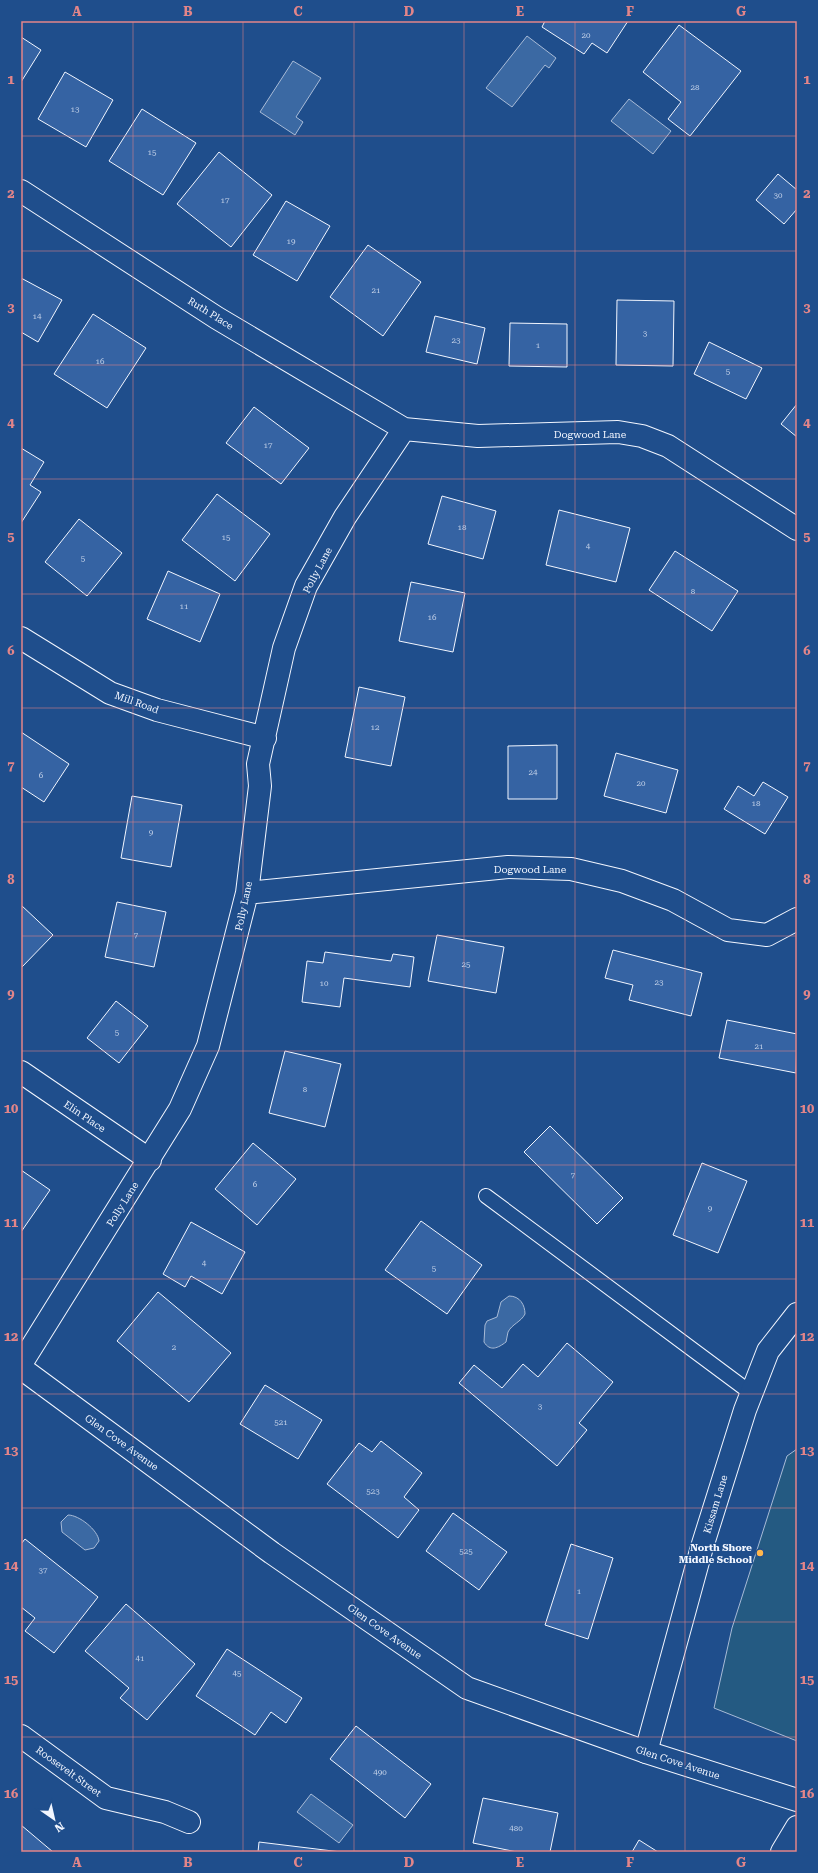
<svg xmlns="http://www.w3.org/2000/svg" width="818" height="1873" viewBox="0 0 818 1873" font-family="'Roboto Serif',serif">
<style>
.green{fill:#245a82;stroke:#a8bbd7}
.water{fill:#3b69a3;stroke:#a8bbd7}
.building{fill:#3563a3;stroke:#f2f6ff}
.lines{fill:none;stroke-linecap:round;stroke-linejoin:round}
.service-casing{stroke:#f2f6ff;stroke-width:16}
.minor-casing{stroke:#f2f6ff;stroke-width:24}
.tertiary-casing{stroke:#f2f6ff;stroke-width:24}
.secondary-casing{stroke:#f2f6ff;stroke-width:24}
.service{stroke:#1f4e8c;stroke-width:14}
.minor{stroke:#1f4e8c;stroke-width:22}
.tertiary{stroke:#1f4e8c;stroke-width:22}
.secondary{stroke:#1f4e8c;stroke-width:22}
.grid{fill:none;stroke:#e38589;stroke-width:1;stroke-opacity:0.55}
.poi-dot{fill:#ffb74d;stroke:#1f4e8c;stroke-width:1.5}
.labels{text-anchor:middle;stroke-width:3;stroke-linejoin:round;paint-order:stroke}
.number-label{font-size:8px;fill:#c3d1e8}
.street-label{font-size:10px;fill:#f2f6ff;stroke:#1f4e8c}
.poi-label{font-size:10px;font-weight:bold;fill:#f2f6ff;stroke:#1f4e8c;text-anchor:end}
.neatline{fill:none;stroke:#e38589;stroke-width:1.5}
.grid-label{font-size:13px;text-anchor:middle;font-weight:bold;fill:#e38589}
</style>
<rect width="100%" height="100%" fill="#1f4e8c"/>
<!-- green -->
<path class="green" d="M797 1449V1741L714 1708 732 1628 787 1456Z"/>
<!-- water -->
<path class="water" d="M527 36 556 58 549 68 545 65 512 107 486 88Z
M293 61 321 78 296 117 303 122 295 135 260 112Z
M629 99 671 131 653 154 611 121Z
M509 1296C520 1296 525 1305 525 1314 521 1322 512 1324 508 1332 507 1335 507 1339 506 1342 498 1348 490 1352 484 1342L485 1325 487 1321 497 1317 501 1302Z
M68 1515C79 1515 98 1530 99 1541L94 1548 85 1550 62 1532 61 1522Z
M311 1794 353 1825 339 1843 297 1812Z"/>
<!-- building -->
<path class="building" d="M545 21H628L607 53 592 43 584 54 542 27Z
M679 25 741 71 690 136 668 119 681 102 643 72Z
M21 37 41 50 21 82Z
M65 72 113 100 86 147 38 119Z
M142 109 196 143 163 195 109 161Z
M219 152 272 195 231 247 177 204Z
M778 174 797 190V209L784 224 756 200Z
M286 201 330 226 297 281 253 255Z
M368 245 421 282 383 336 330 297Z
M21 278 62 300 38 342 21 332Z
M617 300 674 301 673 366 616 365Z
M93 314 146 348 107 408 54 374Z
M435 316 485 328 477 364 426 352Z
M510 323 567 324V367L509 366Z
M709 342 762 368 746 399 694 374Z
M797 404V437L781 424Z
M254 407 309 448 281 484 226 443Z
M21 448 44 462 30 485 41 492 21 523Z
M217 494 270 534 235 581 182 540Z
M442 496 496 511 483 559 428 544Z
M559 510 630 528 616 582 546 565Z
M79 519 122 553 87 596 45 562Z
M675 551 738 591 712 631 649 590Z
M168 571 220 594 200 642 147 619Z
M411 582 465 593 453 652 399 641Z
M359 687 405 697 391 766 345 757Z
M21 732 69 764 44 802 21 787Z
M557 745V799H508V746Z
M616 753 678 770 666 813 604 796Z
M763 782 788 797 765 834 724 809 738 786 754 796Z
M132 796 182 805 171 867 121 858Z
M117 902 166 912 154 967 105 957Z
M21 905 53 935 21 968Z
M437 935 504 947 496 993 428 981Z
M613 950 702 973 691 1016 629 1000 633 985 605 978Z
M325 952 391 961 393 954 414 957 410 987 344 978 340 1007 302 1002 307 961 323 963Z
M116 1001 148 1026 119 1063 87 1038Z
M727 1020 797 1034 796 1073 719 1058Z
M285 1051 341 1064 325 1127 269 1113Z
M550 1126 623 1198 597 1224 524 1152Z
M253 1143 296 1179 257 1225 215 1189Z
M702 1163 747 1181 718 1253 673 1235Z
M21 1170 50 1190 21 1232Z
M421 1221 482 1265 447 1314 385 1270Z
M191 1222 245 1252 222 1294 191 1276 185 1287 163 1274Z
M158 1292 231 1353 189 1402 117 1341Z
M567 1343 613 1382 579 1423 587 1430 557 1466 459 1383 474 1365 502 1388 523 1364 538 1377Z
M265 1385 322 1420 298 1459 240 1424Z
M381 1441 422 1473 404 1497 419 1510 398 1538 327 1484 359 1443 372 1452Z
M453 1513 507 1552 479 1590 426 1551Z
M25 1539 98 1597 54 1653 25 1631 35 1618 21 1607V1544Z
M571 1544 613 1558 588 1639 545 1625Z
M126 1604 195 1664 147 1720 120 1698 129 1688 85 1651Z
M227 1649 302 1698 286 1723 271 1712 255 1735 196 1696Z
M356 1726 431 1784 405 1818 330 1759Z
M483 1798 558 1813 550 1852H517L473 1843Z
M21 1825 53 1852H21Z
M639 1840 658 1852H632Z
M259 1842 341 1852H258Z"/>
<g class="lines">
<defs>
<path id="service" d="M486 1196 751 1393"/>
<path id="minor" d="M21 191 217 318 404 429 478 436 618 432 642 436 668 446 797 529
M21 638 110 693 157 710 265 738
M247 893 508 867 571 869 622 881 673 900 728 930 767 935 797 919
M21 1072 150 1160
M21 1364 180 1109 208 1046 247 893 260 786 258 764 284 648 306 586 345 517 404 429
M21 1736 106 1798 165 1812 189 1822
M782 1852 797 1827"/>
<path id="tertiary" d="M646 1752 702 1547 745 1410 768 1351 797 1314"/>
<path id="secondary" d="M21 1368 272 1553 467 1688 646 1752 797 1800"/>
</defs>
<!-- service casing -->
<use href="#service" class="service-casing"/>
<!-- minor casing -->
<use href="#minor" class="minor-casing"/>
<!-- tertiary casing -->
<use href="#tertiary" class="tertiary-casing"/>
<!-- secondary casing -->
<use href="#secondary" class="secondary-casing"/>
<!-- service -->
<use href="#service" class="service"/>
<!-- minor -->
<use href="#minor" class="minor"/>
<!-- tertiary -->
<use href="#tertiary" class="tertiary"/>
<!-- secondary -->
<use href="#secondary" class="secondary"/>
</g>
<!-- grid -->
<path class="grid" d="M133 21V1852M243 21V1852M354 21V1852M464 21V1852M575 21V1852M685 21V1852M21 136H797M21 251H797M21 365H797M21 479H797M21 594H797M21 708H797M21 822H797M21 936H797M21 1051H797M21 1165H797M21 1279H797M21 1394H797M21 1508H797M21 1622H797M21 1737H797"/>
<!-- markers -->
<circle class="poi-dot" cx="760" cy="1553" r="4"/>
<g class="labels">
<!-- number labels -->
<g class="number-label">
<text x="586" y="38">20</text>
<text x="695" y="90">28</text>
<text x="75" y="112">13</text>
<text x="152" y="155">15</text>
<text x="778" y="198">30</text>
<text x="225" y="203">17</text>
<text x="291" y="244">19</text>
<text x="376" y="293">21</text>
<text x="37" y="319">14</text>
<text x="645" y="336">3</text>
<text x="456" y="343">23</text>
<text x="538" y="348">1</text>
<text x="100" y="364">16</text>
<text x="728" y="374">5</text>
<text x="268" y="448">17</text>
<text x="462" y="530">18</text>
<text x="226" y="540">15</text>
<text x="588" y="549">4</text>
<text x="83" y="561">5</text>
<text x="693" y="594">8</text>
<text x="184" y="609">11</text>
<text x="432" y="620">16</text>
<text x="375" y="730">12</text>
<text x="533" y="775">24</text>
<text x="41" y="778">6</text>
<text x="641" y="786">20</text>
<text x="756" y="806">18</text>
<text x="151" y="835">9</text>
<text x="136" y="938">7</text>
<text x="466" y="967">25</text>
<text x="659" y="985">23</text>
<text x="324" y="986">10</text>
<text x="117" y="1035">5</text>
<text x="759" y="1049">21</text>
<text x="305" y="1092">8</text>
<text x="573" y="1178">7</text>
<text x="255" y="1187">6</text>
<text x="710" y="1211">9</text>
<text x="204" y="1266">4</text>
<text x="434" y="1271">5</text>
<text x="174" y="1350">2</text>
<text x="540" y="1409">3</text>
<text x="281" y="1425">521</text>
<text x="373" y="1494">523</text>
<text x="466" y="1554">525</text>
<text x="43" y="1573">37</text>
<text x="579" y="1594">1</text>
<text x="140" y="1661">41</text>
<text x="237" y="1676">45</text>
<text x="380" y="1775">490</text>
<text x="516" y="1831">480</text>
</g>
<!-- street labels -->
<g class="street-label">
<text transform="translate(211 313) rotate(32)" y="4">Ruth Place</text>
<text x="590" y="438">Dogwood Lane</text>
<text transform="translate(317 570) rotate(-62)" y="4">Polly Lane</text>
<text transform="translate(137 702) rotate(20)" y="4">Mill Road</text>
<text x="530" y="873">Dogwood Lane</text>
<text transform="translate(243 906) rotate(-78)" y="4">Polly Lane</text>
<text transform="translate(85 1116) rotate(34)" y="4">Elin Place</text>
<text transform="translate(122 1204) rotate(-58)" y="4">Polly Lane</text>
<text transform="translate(122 1442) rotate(36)" y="4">Glen Cove Avenue</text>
<text transform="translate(715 1504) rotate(-73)" y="4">Kissam Lane</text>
<text transform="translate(385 1631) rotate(35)" y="4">Glen Cove Avenue</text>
<text transform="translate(678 1762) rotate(18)" y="4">Glen Cove Avenue</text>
<text transform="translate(69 1771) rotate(36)" y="4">Roosevelt Street</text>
</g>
<!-- poi labels -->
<g class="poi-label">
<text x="752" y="1551">North Shore<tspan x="752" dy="12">Middle School</tspan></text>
</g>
</g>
<!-- border -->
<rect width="818" height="1873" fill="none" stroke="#1f4e8c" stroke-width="44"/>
<!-- north arrow -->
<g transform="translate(54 1819) rotate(146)" stroke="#1f4e8c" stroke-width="3" paint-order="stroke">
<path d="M0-3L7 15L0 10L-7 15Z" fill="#f2f6ff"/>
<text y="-6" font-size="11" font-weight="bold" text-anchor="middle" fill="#f2f6ff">N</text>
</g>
<rect x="22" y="22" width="774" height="1829" class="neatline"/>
<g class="grid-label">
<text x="77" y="16">A</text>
<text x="188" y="16">B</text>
<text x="298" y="16">C</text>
<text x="409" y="16">D</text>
<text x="520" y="16">E</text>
<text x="630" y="16">F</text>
<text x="741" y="16">G</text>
<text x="11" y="84">1</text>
<text x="807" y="84">1</text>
<text x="11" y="198">2</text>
<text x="807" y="198">2</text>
<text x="11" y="312">3</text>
<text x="807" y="312">3</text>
<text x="11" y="427">4</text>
<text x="807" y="427">4</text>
<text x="11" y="541">5</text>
<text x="807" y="541">5</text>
<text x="11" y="655">6</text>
<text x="807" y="655">6</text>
<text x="11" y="770">7</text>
<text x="807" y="770">7</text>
<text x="11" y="884">8</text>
<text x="807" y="884">8</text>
<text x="11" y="998">9</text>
<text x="807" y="998">9</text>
<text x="11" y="1113">10</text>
<text x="807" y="1113">10</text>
<text x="11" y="1227">11</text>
<text x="807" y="1227">11</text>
<text x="11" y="1341">12</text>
<text x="807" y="1341">12</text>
<text x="11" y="1455">13</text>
<text x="807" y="1455">13</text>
<text x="11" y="1570">14</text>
<text x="807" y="1570">14</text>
<text x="11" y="1684">15</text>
<text x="807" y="1684">15</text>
<text x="11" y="1798">16</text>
<text x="807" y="1798">16</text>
<text x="77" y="1867">A</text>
<text x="188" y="1867">B</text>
<text x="298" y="1867">C</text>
<text x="409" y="1867">D</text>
<text x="520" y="1867">E</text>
<text x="630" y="1867">F</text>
<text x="741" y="1867">G</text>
</g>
</svg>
